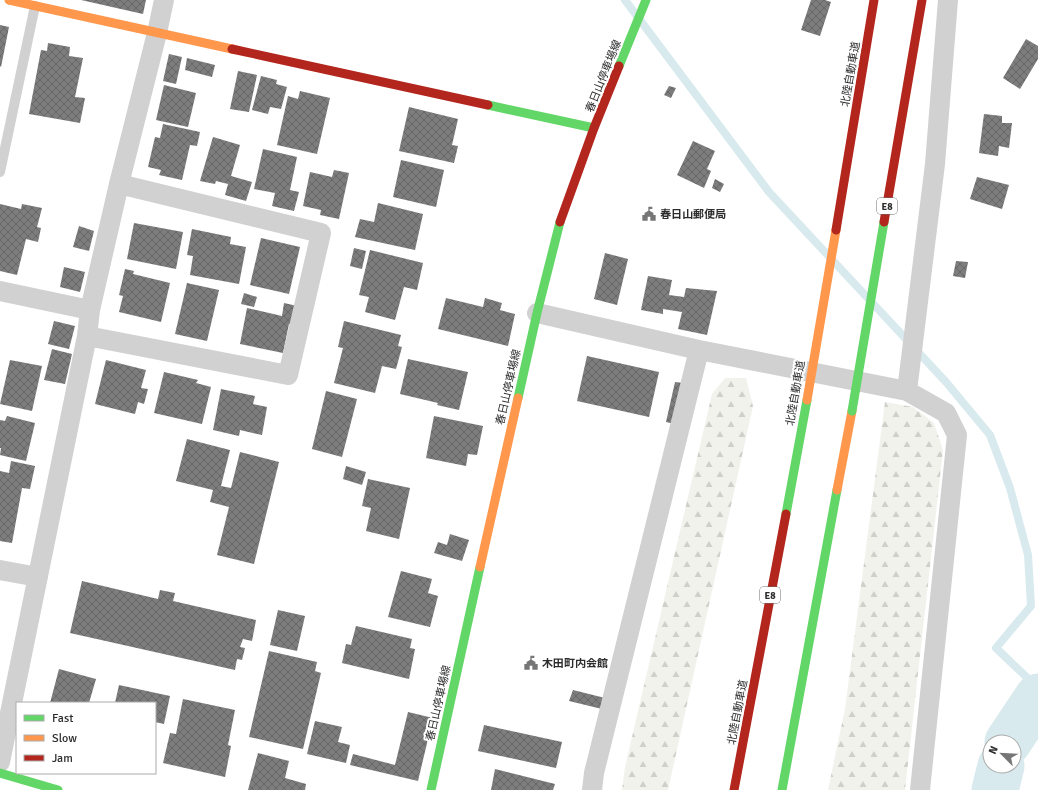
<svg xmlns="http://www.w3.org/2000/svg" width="1038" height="790" viewBox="0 0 1038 790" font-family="Signika,'Noto Sans JP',sans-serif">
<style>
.forest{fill:url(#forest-firs)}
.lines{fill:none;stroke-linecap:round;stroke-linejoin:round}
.stream{stroke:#d8eaee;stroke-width:8}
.river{stroke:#d8eaee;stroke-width:47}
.building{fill:url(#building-cross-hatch)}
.lane{stroke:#d1d1d1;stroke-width:10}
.street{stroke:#d1d1d1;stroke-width:20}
.fast{stroke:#63d668;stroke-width:9}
.slow{stroke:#ff974d;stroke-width:9}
.jam{stroke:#b3261e;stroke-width:9}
.fast-bridge{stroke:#63d668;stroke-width:9}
.slow-bridge{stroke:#ff974d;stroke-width:9}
.jam-bridge{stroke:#b3261e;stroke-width:9}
.labels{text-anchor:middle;stroke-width:4;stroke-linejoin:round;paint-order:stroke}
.shield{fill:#fff;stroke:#6b6b6b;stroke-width:1}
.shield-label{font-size:10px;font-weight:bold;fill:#2c2c2c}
.street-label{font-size:11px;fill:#2c2c2c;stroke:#fff}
.poi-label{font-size:11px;font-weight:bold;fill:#2c2c2c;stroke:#fff;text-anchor:start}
</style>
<defs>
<pattern id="forest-firs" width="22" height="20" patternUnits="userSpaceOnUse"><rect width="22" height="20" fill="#f0f2eb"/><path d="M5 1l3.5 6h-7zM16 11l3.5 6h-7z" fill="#ced0ca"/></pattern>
<pattern id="building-cross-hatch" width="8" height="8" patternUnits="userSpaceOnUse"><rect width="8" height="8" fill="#7d7d7d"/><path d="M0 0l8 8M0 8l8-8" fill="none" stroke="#676767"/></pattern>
</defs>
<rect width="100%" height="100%" fill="#fff"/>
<!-- forest -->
<path class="forest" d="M725 378H746L753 406 668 790H622L625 767 712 394Z
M885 402 913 407 934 423 943 450 905 790H828L845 709Z"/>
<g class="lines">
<!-- stream -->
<path class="stream" d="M625 0 769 192 946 382 990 435 1010 488 1028 555 1031 606 996 648 1038 688
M1009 740 1038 736"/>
<!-- river -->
<path class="river" d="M1008 742 1038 697
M995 790 1001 766"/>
</g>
<!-- building -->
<path class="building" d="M81 0H146L143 14Z
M811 0H825L831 2 820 36 801 30Z
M0 25 9 27 1 67 0 66Z
M1026 39 1038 46V59L1020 89 1003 78Z
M48 43 70 47 69 56 83 58 75 97 85 98 80 123 29 114 41 50 47 51Z
M169 54 182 57 176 84 163 81Z
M187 58 215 65 212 77 185 70Z
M238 71 257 75 249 112 230 109Z
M261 76 277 80 276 84 287 87 281 109 270 107 268 114 252 110Z
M164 85 196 93 188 127 156 120Z
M669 86 676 88 671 98 664 95Z
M300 91 330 98 317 154 277 145 288 96 298 99Z
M409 107 458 119 452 145 458 146 454 163 399 151Z
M984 114 1002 116V123H1012L1009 148 999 146 998 156 979 153Z
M163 124 200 132 197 146 190 145 182 180 159 175 161 170 148 167 155 137 160 138Z
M213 137 240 145 231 176 252 182 246 201 225 195 228 184 216 181 215 184 200 181Z
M693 141 715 151 707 169 711 171 704 188 677 175Z
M263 149 297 157 290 190 299 192 294 211 272 206 275 193 254 189Z
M401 160 444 170 436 207 393 197Z
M334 170 349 173 339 219 320 215 321 210 303 206 310 172 332 177Z
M977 177 1009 185 1002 209 970 199Z
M715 179 724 184 720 192 712 188Z
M378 203 423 214 415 250 355 237 360 219 374 222Z
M0 204 21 209 22 204 42 208 37 227 41 228 38 242 26 239 17 275 0 271Z
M134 223 183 232 176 269 127 259Z
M79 226 94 231 89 251 73 247Z
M192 229 231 237 230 244 246 247 239 284 190 275 193 256 187 255Z
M261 238 300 247 289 294 250 285Z
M354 248 366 251 362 269 350 266Z
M370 250 423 263 417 290 404 287 395 320 365 312 369 297 359 295Z
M605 253 628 259 617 305 594 299Z
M956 261 968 262 965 278 953 276Z
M64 267 85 272 80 292 60 287Z
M125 269 134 271 133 274 170 283 161 322 119 312 123 296 119 295Z
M648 276 672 280 669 295 684 297 686 288 717 291 707 335 678 329 682 312 663 309V314L641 310Z
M187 283 219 290 207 341 175 334Z
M244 293 257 297 254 307 241 304Z
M446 298 483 307 485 298 502 303 500 310 515 314 508 346 438 329Z
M284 303 302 307 297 326 289 324 283 353 240 344 247 308 282 316Z
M54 321 75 326 69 349 48 344Z
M344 321 401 335 398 346 402 347 396 369 382 366 375 393 334 383 343 348 338 347Z
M52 349 72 354 65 384 44 380Z
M587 356 659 372 649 417 577 401Z
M408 359 468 372 459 410 437 405 438 403 400 394Z
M10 360 42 366 32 411 0 404Z
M106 360 146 370 141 388 148 389 144 404 138 402 135 414 95 404Z
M164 372 198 380 196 383 211 387 202 424 154 413Z
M675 382 684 383 675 424 666 422Z
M221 389 255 396 253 404 267 407 262 435 240 430 239 436 213 430Z
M326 391 357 399 342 457 312 449Z
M7 416 35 423 26 461 0 455 1 448H0V420L5 421Z
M434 416 483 426 477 455 468 454 466 466 426 458Z
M187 439 230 450 221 486 231 488 240 452 279 462 254 564 217 555 229 507 210 502 213 490 176 481Z
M11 461 35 466 30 489 22 488 12 543 0 541V471L9 473Z
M346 466 366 472 362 485 343 479Z
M368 479 410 488 399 539 366 531 371 508 362 506Z
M450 534 469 540 462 561 434 553 438 542 447 545Z
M401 571 432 579 428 593 438 596 430 627 388 617Z
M82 581 158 599 160 590 175 593 173 601 256 620 252 641 243 639 240 647 245 648 242 660 237 659 235 670 70 633Z
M278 610 305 616 297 651 270 645Z
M356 626 412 639 410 648 415 649 409 679 342 663 346 644 351 645Z
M269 651 317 662 315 671 321 673 303 749 249 737Z
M59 669 96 679 89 703H50Z
M119 685 170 696 164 724 155 722V703H115Z
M573 690 605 698 602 709 569 701Z
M183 699 235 710 228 745 231 746 225 777 163 763 170 733 176 734Z
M408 712 433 718 418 781 350 765 353 754 395 765Z
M315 721 342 727 338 742 350 745 346 763 307 754Z
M484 725 562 742 556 768 478 751Z
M258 753 289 761 285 778 306 784 305 790H248Z
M495 769 555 784 553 790H491Z"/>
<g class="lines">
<!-- lane -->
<path class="lane" d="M0 172 35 6"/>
<!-- street -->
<path class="street" d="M0 291 90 310
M537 313 699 350 907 391 935 164 948 0
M87 336 288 375 321 233 119 184
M907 391 946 413 957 435 920 790
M0 570 38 577
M0 762 87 336 90 310 119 184 157 33 164 0
M592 790 594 773 699 350"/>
<!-- fast -->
<path class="fast" d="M619 66 646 0
M488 105 594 128
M518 398 537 313 560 222
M786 514 807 400
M0 773 58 790
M431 790 480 567
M782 790 837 490"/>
<!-- slow -->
<path class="slow" d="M9 0 232 49
M837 490 852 411
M480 567 518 398"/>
<!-- jam -->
<path class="jam" d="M232 49 488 105
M560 222 594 128 619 66
M734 790 786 514"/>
<!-- fast-bridge -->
<path class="fast-bridge" d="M852 411 884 222"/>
<!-- slow-bridge -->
<path class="slow-bridge" d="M807 400 836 230"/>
<!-- jam-bridge -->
<path class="jam-bridge" d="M884 222 922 0
M836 230 874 0"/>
</g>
<!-- icons -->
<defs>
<symbol id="civic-bare" viewBox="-9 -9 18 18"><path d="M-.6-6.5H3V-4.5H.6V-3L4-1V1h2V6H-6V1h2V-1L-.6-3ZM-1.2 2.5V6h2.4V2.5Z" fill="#767676" stroke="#fff" stroke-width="2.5" paint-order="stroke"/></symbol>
</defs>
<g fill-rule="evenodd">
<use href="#civic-bare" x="639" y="204" width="20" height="20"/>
<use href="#civic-bare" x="521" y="653" width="20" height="20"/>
</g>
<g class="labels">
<!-- shield labels -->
<g class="shield">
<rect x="877" y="198" width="20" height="16" rx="3"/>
<rect x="760" y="587" width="20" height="16" rx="3"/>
</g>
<g class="shield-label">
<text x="887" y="210">E8</text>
<text x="770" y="599">E8</text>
</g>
<!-- street labels -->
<g class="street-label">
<text transform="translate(850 74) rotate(-80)" y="4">北陸自動車道</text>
<text transform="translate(603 76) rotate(-68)" y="4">春日山停車場線</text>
<text transform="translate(508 387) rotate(-77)" y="4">春日山停車場線</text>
<text transform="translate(795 393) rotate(-80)" y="4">北陸自動車道</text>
<text transform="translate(438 703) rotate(-77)" y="4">春日山停車場線</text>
<text transform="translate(737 712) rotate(-79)" y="4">北陸自動車道</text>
</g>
<!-- poi labels -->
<g class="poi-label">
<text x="660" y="218">春日山郵便局</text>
<text x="542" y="667">木田町内会館</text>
</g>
</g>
<!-- legend -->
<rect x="16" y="702" width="140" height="72" fill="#ffffff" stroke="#ababab"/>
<rect x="24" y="715" width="20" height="6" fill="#63d668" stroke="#ababab"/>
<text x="52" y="722" font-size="12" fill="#2c2c2c">Fast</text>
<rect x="24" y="735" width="20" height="6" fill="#ff974d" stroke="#ababab"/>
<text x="52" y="742" font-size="12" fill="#2c2c2c">Slow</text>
<rect x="24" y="755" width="20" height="6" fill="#b3261e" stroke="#ababab"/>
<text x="52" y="762" font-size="12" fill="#2c2c2c">Jam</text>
<!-- north arrow -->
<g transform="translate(1002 754) rotate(294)"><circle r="19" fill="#ffffff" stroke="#ababab"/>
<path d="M0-3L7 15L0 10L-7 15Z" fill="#767676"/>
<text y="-6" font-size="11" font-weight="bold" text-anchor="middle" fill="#2c2c2c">N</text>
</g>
</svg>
